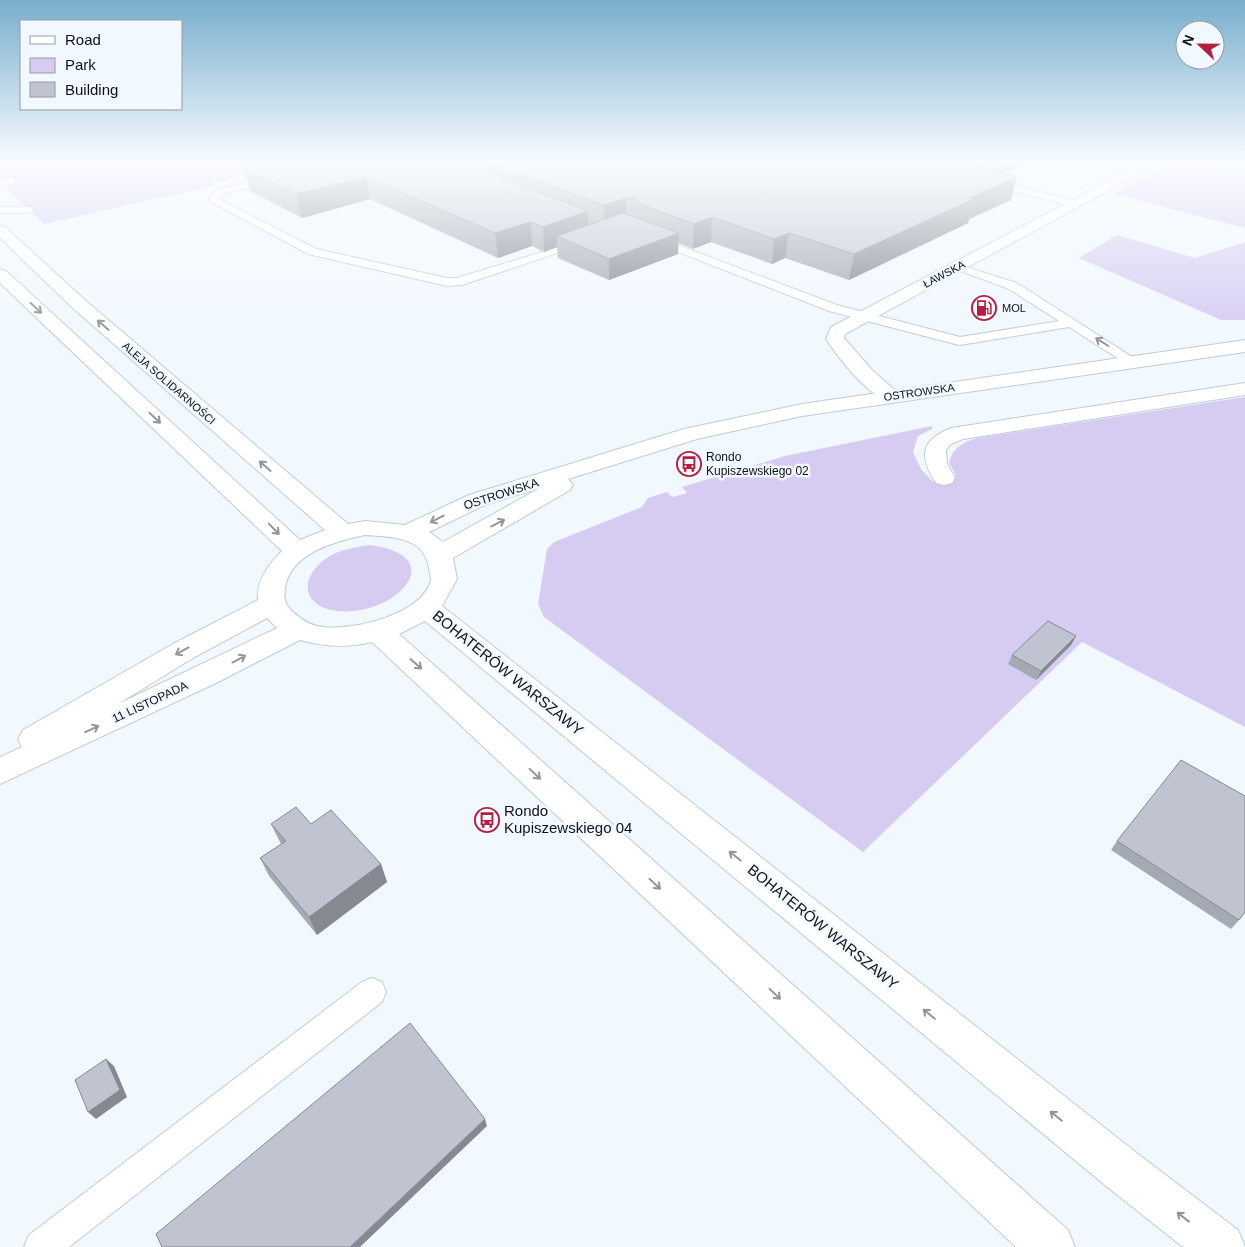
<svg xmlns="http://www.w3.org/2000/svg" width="1245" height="1247" viewBox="0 0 1245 1247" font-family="Arial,sans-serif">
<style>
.green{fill:#d6ccf2}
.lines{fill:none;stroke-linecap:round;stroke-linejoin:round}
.lane-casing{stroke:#c0cbd5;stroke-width:2}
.street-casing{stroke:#c0cbd5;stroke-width:2}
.secondary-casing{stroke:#c0cbd5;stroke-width:2}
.lane{fill:#fff;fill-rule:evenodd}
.street{fill:#fff;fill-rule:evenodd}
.secondary{fill:#fff;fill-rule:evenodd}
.wall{fill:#a5a9b3}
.shaded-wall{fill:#868992}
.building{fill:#c0c4d0;stroke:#868992}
.oneway{stroke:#939596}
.labels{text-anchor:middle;stroke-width:5;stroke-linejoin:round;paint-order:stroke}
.far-street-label{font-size:11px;fill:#0f1316;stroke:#f1f8fe}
.far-poi-label{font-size:11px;fill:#0f1316;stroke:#f1f8fe;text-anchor:start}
.poi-label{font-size:12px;fill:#0f1316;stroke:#f1f8fe;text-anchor:start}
.street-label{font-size:12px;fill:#0f1316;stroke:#f1f8fe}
.near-street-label{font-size:15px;fill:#0f1316;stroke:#f1f8fe}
.near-poi-label{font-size:15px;fill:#0f1316;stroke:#f1f8fe;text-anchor:start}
</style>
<rect width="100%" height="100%" fill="#f1f8fe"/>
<!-- green -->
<path class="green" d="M0 162H301L214 183 217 185 44 224 6 189 8 186 0 180Z
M1173 162 1245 163V228L1114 194Z
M1117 235 1195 258 1245 242V320H1221L1079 258Z
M1245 397V727L1082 642 863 852 544 617 538 604 547 549 554 542 642 507 648 498 667 492 672 497 687 493 682 487 785 456 932 426V429L918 436 913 452 921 469 932 481 956 475 949 463C953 447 962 443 977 438Z
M370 545C453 556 395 617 338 611 299 607 299 574 330 556 342 549 357 547 370 545Z"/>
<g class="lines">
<defs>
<path id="lane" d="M276 175 279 176V180L225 193 219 199 316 249 447 278H457L578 241H586L587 243 462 285 447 286 308 254 210 201V196L219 189Z
M12 178 15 179V183L0 186V180Z
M988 179 1079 202 1080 204 1075 207 985 184 983 182Z
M0 207H29L34 210 29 213H0Z
M654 236 837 305 960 337 1059 321 1009 289 950 267 952 265H960L1017 283 1140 362 1133 366 1128 365 1069 327 960 345 955 344 829 311 650 241 649 239Z
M372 978 382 982 386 992 382 1002 69 1247H24L29 1235 362 982Z"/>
<path id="street" d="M1145 162H1161L845 334 844 338 872 370 897 392 900 396 897 400C892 402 887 403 882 399 861 386 840 360 826 339L831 327Z
M1245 383V395L963 439 951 444 946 450 947 464 955 478 952 483 944 485 936 483C918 456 921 440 951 428Z"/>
<path id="secondary" d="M0 226 5 227 86 301 348 524 365 521 405 525 469 495 684 429 802 404 1245 340V352L802 416 697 439 568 479 573 485 570 490 453 558 457 579 442 606 1138 1154 1238 1230 1245 1247H1183L1106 1186 425 621 399 634 1068 1230 1075 1247H1016L372 642C347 648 325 647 300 640L216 683 0 784V757L22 747 18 739 23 730 173 644 258 600C256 580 269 564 282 551L0 283V269L6 271 300 540 325 530 74 309 0 238ZM540 488 443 542 429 532 485 505ZM365 535C391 537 424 536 429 568 429 571 431 576 431 579 425 614 352 631 323 627 311 626 302 620 293 612 286 606 283 599 285 589 289 553 336 541 365 535ZM267 618 277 628 118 704 193 658Z"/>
</defs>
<!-- lane casing -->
<use href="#lane" class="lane-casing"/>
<!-- street casing -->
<use href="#street" class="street-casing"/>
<!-- secondary casing -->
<use href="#secondary" class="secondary-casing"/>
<!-- lane -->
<use href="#lane" class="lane"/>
<!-- street -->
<use href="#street" class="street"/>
<!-- secondary -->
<use href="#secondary" class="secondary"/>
</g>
<!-- wall -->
<path class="wall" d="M272 162H1029L1004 174 1011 200 969 219 968 223 849 280 785 258 772 264 711 242 693 249 678 243V254L609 280 558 258 557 247 544 252 532 246 498 258 370 199 302 218 250 191 244 168Z
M1076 636 1071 645 1036 680 1008 664 1012 655Z
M271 824H311L381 864 387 882 317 935 269 876 260 858 281 844Z
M1117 841 1239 920 1231 929 1111 850Z"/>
<!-- shaded-wall -->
<path class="shaded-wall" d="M989 162 984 184 978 167Z
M999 162H1029L994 179Z
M495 166 497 188 488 169Z
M366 177 370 199 302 218 296 194Z
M1017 177 1011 200 969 219 968 223 849 280 854 254 969 198Z
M626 198V221L604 229V205Z
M588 211 589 235 557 236V247L544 252 543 227Z
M712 217 711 242 693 249 694 224Z
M531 222 532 246 498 258 495 233Z
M679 233 678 254 609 280V259Z
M789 233 785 258 772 264 774 239Z
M1076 636 1071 645 1036 680 1041 671Z
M381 864 387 882 317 935 309 917Z
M106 1059 114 1066 127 1097 96 1119 88 1112Z
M485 1119 487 1126 360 1247H350Z"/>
<!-- building -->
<path class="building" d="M272 162H989L978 167 1017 177 969 198 974 199 854 254 789 233 774 239 712 217 694 224 637 203 638 200 635 197 626 198 604 205 495 166 488 169 490 174 588 211 543 227 531 222 495 233 366 177 296 194 244 168Z
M623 213 679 233 609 259 557 236Z
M1048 621 1076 636 1041 671 1012 655Z
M1181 760 1245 796V912L1239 920 1117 841Z
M296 807 311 824 331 810 381 864 309 917 260 858 286 841 271 824Z
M410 1023 485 1119 350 1247H162L156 1234Z
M106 1059 120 1090 88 1112 75 1080Z"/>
<!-- one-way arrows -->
<defs><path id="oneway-shaft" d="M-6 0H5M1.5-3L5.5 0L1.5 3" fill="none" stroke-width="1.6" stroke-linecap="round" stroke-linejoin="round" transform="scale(1.25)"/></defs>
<g class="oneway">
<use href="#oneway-shaft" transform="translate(36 308) rotate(43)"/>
<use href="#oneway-shaft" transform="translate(103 325) rotate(-139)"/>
<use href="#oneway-shaft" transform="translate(1102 342) rotate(-148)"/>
<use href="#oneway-shaft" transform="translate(155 418) rotate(43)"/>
<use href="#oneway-shaft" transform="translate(265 466) rotate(-139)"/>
<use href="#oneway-shaft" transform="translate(437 519) rotate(153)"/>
<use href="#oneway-shaft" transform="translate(498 523) rotate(-27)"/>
<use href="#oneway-shaft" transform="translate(274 529) rotate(46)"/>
<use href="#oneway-shaft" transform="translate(182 651) rotate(151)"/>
<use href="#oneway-shaft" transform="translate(239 659) rotate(-28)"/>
<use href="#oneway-shaft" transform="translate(416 664) rotate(41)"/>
<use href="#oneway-shaft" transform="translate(92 729) rotate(-25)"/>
<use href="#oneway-shaft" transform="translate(535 774) rotate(43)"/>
<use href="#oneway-shaft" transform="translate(735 856) rotate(-141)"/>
<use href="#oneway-shaft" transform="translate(655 884) rotate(43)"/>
<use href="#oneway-shaft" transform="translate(775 994) rotate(43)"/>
<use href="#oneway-shaft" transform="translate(929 1014) rotate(-141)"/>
<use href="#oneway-shaft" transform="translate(1056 1116) rotate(-141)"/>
<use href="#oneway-shaft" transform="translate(1183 1217) rotate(-142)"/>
</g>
<!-- sky -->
<linearGradient id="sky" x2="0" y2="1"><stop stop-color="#77aecd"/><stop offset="0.48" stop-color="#f9fcff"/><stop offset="1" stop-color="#f9fcff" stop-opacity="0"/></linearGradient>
<rect width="1245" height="337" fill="url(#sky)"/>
<!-- icons -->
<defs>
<symbol id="fuel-ring" viewBox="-11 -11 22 22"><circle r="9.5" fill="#f1f8fe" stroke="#b21f40" stroke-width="1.5"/><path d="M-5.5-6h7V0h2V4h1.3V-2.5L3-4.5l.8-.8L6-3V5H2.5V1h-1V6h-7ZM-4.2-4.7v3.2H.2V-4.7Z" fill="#b21f40"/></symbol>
<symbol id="bus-ring" viewBox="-11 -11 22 22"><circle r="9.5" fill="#f1f8fe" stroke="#b21f40" stroke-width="1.5"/><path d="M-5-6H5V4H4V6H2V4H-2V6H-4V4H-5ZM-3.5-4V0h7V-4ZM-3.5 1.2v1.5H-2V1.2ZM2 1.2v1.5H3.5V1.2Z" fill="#b21f40"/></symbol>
</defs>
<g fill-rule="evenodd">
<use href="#fuel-ring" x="970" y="294" width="28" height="28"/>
<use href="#bus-ring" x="675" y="450" width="28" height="28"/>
<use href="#bus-ring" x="473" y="806" width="28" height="28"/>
</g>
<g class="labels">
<!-- far-street labels -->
<g class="far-street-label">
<text transform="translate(944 274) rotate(-28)" y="4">ŁAWSKA</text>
<text transform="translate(169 383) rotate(41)" y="4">ALEJA SOLIDARNOŚCI</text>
<text transform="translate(919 392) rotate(-8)" y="4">OSTROWSKA</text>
</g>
<!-- far-poi labels -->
<g class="far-poi-label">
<text x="1002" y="312">MOL</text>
</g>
<!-- poi labels -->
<g class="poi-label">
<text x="706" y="461">Rondo<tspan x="706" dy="14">Kupiszewskiego 02</tspan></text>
</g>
<!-- street labels -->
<g class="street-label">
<text transform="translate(501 494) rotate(-18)" y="4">OSTROWSKA</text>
<text transform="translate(150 702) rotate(-25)" y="4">11 LISTOPADA</text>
</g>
<!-- near-street labels -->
<g class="near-street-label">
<text transform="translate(508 673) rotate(39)" y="5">BOHATERÓW WARSZAWY</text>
<text transform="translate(823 927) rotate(39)" y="5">BOHATERÓW WARSZAWY</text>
</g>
<!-- near-poi labels -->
<g class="near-poi-label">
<text x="504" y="816">Rondo<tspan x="504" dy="17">Kupiszewskiego 04</tspan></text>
</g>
</g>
<!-- legend -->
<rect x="20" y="20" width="162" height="90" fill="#f1f8fe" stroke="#979ca1"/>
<rect x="30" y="36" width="25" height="8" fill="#ffffff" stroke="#979ca1"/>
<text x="65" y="45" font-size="15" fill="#0f1316">Road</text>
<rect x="30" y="58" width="25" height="15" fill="#d6ccf2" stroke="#979ca1"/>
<text x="65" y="70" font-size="15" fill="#0f1316">Park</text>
<rect x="30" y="82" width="25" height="15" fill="#c0c4d0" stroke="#979ca1"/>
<text x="65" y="95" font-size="15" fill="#0f1316">Building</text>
<!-- north arrow -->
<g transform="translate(1200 45) rotate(292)"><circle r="24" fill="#f1f8fe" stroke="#979ca1"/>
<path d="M0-4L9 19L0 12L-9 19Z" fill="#b21f40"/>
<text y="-8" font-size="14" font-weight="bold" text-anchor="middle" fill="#0f1316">N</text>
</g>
</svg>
